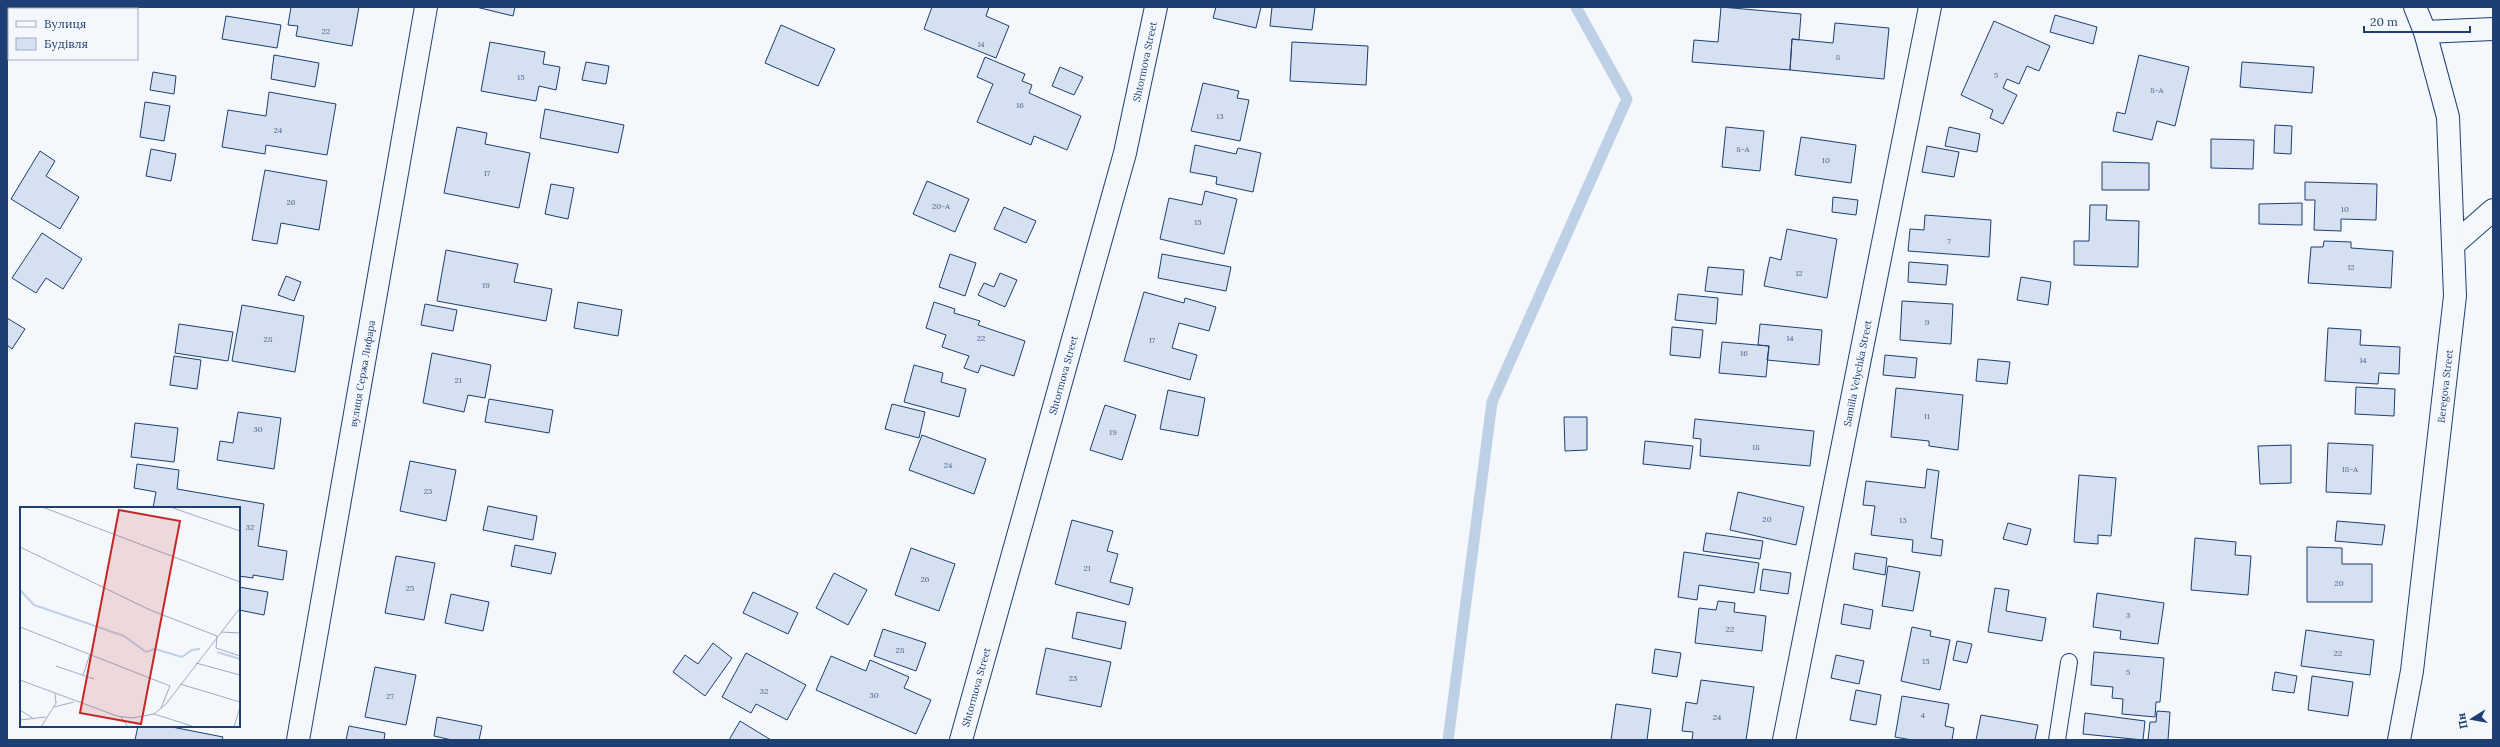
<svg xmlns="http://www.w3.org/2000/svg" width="2500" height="747" viewBox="0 0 2500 747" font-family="Lora,serif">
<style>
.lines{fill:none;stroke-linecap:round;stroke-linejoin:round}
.stream{stroke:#bed0e5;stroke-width:11}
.building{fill:#d5e0f0;stroke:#1d3f73}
.service-casing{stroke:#1d3f73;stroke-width:18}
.minor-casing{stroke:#1d3f73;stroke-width:24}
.tertiary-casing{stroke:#1d3f73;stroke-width:24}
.service{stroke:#f4f7fb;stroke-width:16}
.minor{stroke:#f4f7fb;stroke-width:22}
.tertiary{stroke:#f4f7fb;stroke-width:22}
.labels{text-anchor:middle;stroke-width:3;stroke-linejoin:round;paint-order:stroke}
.number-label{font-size:8px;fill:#4b6792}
.street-label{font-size:10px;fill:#1d3f73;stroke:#f4f7fb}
.inset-river{fill:none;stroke:#bed0e5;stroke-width:2}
.inset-road{fill:none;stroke:#9eadc5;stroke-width:1}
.view{fill:#c62828;fill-opacity:0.15;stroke:#c62828;stroke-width:2}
.inset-edge{fill:none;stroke:#1d3f73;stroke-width:2}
</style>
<rect width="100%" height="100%" fill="#f4f7fb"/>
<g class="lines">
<!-- stream -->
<path class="stream" d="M1448 740 1492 402 1627 99 1576 7"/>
</g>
<!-- building -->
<path class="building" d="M291 7H359L352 46 296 36 298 26 288 25Z
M476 7H515L513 16Z
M932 7H989L986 16 1009 26 996 58 924 29Z
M1216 7H1261L1256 28 1213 18Z
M1272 7H1315L1312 30 1270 26Z
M1721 7 1801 14 1799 40 1792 39 1790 70 1692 62 1694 40 1718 42Z
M2055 15 2097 27 2093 44 2050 32Z
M226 16 281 25 277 48 222 39Z
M1994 21 2050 46 2039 71 2027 66 2019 84 2007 79 2003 88 2017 95 2003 124 1990 118 1993 110 1961 95Z
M1835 23 1889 28 1884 79 1790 70 1792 39 1833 43Z
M781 25 835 49 818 86 765 63Z
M490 42 545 52 543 64 560 67 556 90 539 86 536 101 481 91Z
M1292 42 1368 46 1366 85 1290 81Z
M274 55 319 63 315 87 271 79Z
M2139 55 2189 67 2175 126 2157 121 2152 140 2113 131 2117 112 2125 114Z
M985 57 1025 74 1022 81 1032 85 1029 93 1081 116 1067 150 1034 136 1031 145 977 122 993 84 977 77Z
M586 62 609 66 606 84 582 80Z
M2242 62 2314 67 2312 93 2240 87Z
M1060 67 1083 77 1074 95 1052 86Z
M153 72 176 76 174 94 150 90Z
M1203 83 1239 91 1237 98 1249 100 1240 141 1191 131Z
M269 92 336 104 327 155 266 145 265 154 222 147 228 110 266 116Z
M145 102 170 106 164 141 140 137Z
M545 109 624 125 618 153 540 138Z
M2275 125 2292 126 2291 154 2274 153Z
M457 127 487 133 485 144 530 153 519 208 444 193Z
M1726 127 1764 131 1760 171 1722 167Z
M1949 127 1980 134 1977 152 1945 146Z
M1801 137 1856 145 1851 183 1795 175Z
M2211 139 2254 140 2253 169 2211 168Z
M1195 145 1236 154 1238 148 1261 153 1253 192 1216 184 1217 177 1190 172Z
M1927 146 1959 152 1954 177 1922 172Z
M151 149 176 154 171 181 146 176Z
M40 151 55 161 46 176 79 197 60 229 11 199Z
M2102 162 2149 163V190H2102Z
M265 170 327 181 319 230 281 223 277 244 252 240Z
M927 181 969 199 955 232 913 214Z
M2305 182 2377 184 2376 220 2341 219V231L2314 230 2315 200H2305Z
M551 184 574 188 568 219 545 214Z
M1205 191 1237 199 1224 254 1160 239 1169 198 1202 205Z
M1833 197 1858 200 1856 215 1832 212Z
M2302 203V225L2259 224V204Z
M2090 205H2107L2106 220 2139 221 2138 267 2074 265V241H2089Z
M1004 207 1036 221 1026 243 994 229Z
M1925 215 1991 220 1989 257 1908 251 1910 229 1924 230Z
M1787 229 1837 239 1827 298 1764 286 1770 257 1781 260Z
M42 233 82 259 63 289 46 278 36 293 12 278Z
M2324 241 2351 242V248L2393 251 2391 288 2308 283 2311 247H2323Z
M446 250 518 264 514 282 552 289 546 321 437 301Z
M950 254 976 263 965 296 939 287Z
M1162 254 1231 267 1226 291 1158 278Z
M1909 262 1948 265 1946 285 1908 282Z
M1708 267 1744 270 1742 295 1705 291Z
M1000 273 1017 280 1005 307 978 295 984 283 994 287Z
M286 276 301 282 294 301 278 295Z
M2021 277 2051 282 2048 305 2017 300Z
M1144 292 1184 303 1185 298 1216 307 1209 331 1179 323 1172 348 1197 355 1190 380 1124 361Z
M1678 294 1718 298 1716 324 1675 320Z
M1902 301 1953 304 1951 344 1900 340Z
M578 302 622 310 618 336 574 328Z
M934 302 955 309 954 313 980 321 978 325 1025 341 1014 376 981 365 978 373 964 368 969 356 942 347 946 335 926 328Z
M425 304 457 310 453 331 421 325Z
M242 305 304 316 295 372 232 361Z
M7 318 25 329 12 349 7 345Z
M179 324 233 332 228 361 175 353Z
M1760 324 1822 330 1819 365 1767 360 1769 346 1758 345Z
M1672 327 1703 330 1700 358 1670 355Z
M2328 328 2361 330 2360 345 2400 347 2399 374 2379 373 2378 384 2325 381Z
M1722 342 1769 346 1766 377 1719 373Z
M432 353 491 365 485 398 468 395 464 412 423 403Z
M1885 355 1917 358 1915 378 1883 375Z
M174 356 201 360 197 389 170 385Z
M1978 359 2010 362 2007 384 1976 381Z
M914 365 943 373 941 382 966 389 959 417 904 402Z
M2356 387 2395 389 2394 416 2355 414Z
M1896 388 1963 395 1958 450 1929 446V441L1891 437Z
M1168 390 1205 398 1198 436 1160 429Z
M489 399 553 410 549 433 485 422Z
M892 404 925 412 919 438 885 429Z
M1105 405 1136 415 1122 460 1090 450Z
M238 412 281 418 274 469 217 460 220 441 233 443Z
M1564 417H1587V450L1565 451Z
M1695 419 1814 431 1810 466 1700 456 1701 439 1693 438Z
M135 423 178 428 174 462 131 457Z
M922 435 986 459 974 494 909 470Z
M1645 441 1693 446 1690 469 1643 464Z
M2328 443 2373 445 2371 494 2326 492Z
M2291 445V483L2260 484 2258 446Z
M410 461 456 470 446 521 400 511Z
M137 464 179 470 177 489 264 504 258 546 287 551 283 580 253 575V578L239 576V508H153L156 492 134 488Z
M1927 469 1939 471 1931 538 1943 540 1941 556 1912 552 1913 540 1871 535 1875 506 1863 505 1866 481 1925 488Z
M2079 475 2116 478 2111 536 2098 535V544L2074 542Z
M1738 492 1804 507 1796 545 1730 530Z
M488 506 537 516 533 540 483 530Z
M1072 520 1113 531 1107 551 1118 554 1110 582 1133 588 1129 605 1055 584Z
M2337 521 2385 525 2382 545 2335 541Z
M2008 523 2031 529 2027 545 2003 539Z
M1706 533 1763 541 1760 559 1703 551Z
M2195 538 2236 542 2235 555 2251 556 2248 595 2191 590Z
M515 545 556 553 551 574 511 566Z
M2307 547 2342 548V564H2372V602H2307Z
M911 548 955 564 939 611 895 595Z
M1684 552 1759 563 1754 593 1699 585 1697 600 1678 597Z
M1855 553 1887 558 1885 575 1853 569Z
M396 556 435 563 424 620 385 613Z
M1888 566 1920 572 1913 611 1882 606Z
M1763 569 1791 573 1788 594 1760 590Z
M834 573 867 590 848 625 816 608Z
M239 587 268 592 264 615 239 610Z
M1995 588 2009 590 2006 611 2046 618 2042 641 1988 632Z
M753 592 798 613 788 634 743 613Z
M2097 593 2164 603 2158 644 2120 639 2121 631 2093 627Z
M451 594 489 602 483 631 445 623Z
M1718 601 1735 603 1734 612 1766 616 1762 651 1695 643 1699 608 1716 610Z
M1844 604 1873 610 1870 629 1841 624Z
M1077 612 1126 622 1121 649 1072 638Z
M1912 627 1931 631 1930 636 1950 640 1940 690 1901 681Z
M883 629 926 643 916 671 874 656Z
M2306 630 2374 640 2370 675 2301 666Z
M1957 641 1972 644 1967 663 1953 660Z
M713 643 732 658 705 696 673 672 685 655 698 664Z
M1046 648 1111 662 1101 707 1036 694Z
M1655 649 1681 653 1677 677 1652 673Z
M2094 652 2164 658 2160 702H2156L2155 717 2122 714 2123 699 2112 698 2113 687 2091 685Z
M746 653 806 685 787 720 756 704 751 713 722 697Z
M1836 655 1864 661 1859 684 1831 678Z
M831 656 866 671 870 660 909 677 904 688 931 700 916 734 816 690Z
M375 667 416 675 406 725 365 717Z
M2275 672 2297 676 2294 693 2272 690Z
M2312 676 2353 682 2348 716 2308 710Z
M1701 680 1754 687 1746 740H1692L1693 732 1682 731 1686 702 1697 704Z
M1856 690 1881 695 1876 725 1850 720Z
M1902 696 1949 704 1945 726 1954 728 1952 740H1912L1895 737Z
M1616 704 1651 709 1647 740H1611Z
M2157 711 2170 712 2168 740H2148L2150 722H2156Z
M2085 713 2145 721 2143 740 2083 734Z
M1981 715 2038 725 2035 740H1976Z
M437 717 482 726 479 740H452L434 736Z
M740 721 771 740H729Z
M138 726H167L223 737 222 740H135Z
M349 726 385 733 384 740H346Z"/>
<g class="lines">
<defs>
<path id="service" d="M2057 740 2069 662"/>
<g id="minor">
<path d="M2425 32 2493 29"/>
<path d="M2453 245 2493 210"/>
<path id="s1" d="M298 740 426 7"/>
<path id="s2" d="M961 740 1125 153 1156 7"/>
<path id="s3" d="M1784 740 1930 7"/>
</g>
<g id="tertiary">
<path id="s4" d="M2399 740 2412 671 2455 296 2448 117 2425 32 2415 7"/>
</g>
</defs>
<!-- service casing -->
<use href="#service" class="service-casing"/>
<!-- minor casing -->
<use href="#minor" class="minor-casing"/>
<!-- tertiary casing -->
<use href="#tertiary" class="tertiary-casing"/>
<!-- service -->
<use href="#service" class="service"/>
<!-- minor -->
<use href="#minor" class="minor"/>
<!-- tertiary -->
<use href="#tertiary" class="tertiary"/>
</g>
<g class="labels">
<!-- number labels -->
<g class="number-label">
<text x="326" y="34">22</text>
<text x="981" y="47">14</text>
<text x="1838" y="60">8</text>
<text x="1996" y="78">5</text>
<text x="521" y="80">15</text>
<text x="2157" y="93">8-А</text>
<text x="1020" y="108">16</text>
<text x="1220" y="119">13</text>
<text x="278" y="133">24</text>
<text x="1743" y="152">8-А</text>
<text x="1826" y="163">10</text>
<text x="487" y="176">17</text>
<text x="291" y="205">26</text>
<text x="941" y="209">20-А</text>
<text x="2345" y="212">10</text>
<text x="1198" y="225">15</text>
<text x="1949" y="244">7</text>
<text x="2351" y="270">12</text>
<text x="1799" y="276">12</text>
<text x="486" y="288">19</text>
<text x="1927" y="325">9</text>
<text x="981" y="341">22</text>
<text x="1790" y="341">14</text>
<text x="268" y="342">28</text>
<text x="1152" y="343">17</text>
<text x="1744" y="356">16</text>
<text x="2363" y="363">14</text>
<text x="458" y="383">21</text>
<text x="1927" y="419">11</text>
<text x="258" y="432">30</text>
<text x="1113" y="435">19</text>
<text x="1756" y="450">18</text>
<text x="948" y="468">24</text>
<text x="2350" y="472">18-А</text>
<text x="428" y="494">23</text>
<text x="1767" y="522">20</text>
<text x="1903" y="523">13</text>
<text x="250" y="530">32</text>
<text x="1087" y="571">21</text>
<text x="925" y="582">26</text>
<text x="2339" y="586">20</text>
<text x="410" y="591">25</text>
<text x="2128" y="618">3</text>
<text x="1730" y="632">22</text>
<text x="900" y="653">28</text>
<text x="2338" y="656">22</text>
<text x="1926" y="664">15</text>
<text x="2128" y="675">5</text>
<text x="1073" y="681">23</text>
<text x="764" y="694">32</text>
<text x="874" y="698">30</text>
<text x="390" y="699">27</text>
<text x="1923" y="718">4</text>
<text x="1717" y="720">24</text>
</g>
<!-- street labels -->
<g class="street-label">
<text dy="4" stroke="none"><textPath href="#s2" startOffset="703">Shtormova Street</textPath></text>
<text dy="4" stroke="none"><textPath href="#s1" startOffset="372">вулиця Сержа Лифара</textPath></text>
<text dy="4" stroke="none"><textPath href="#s3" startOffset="374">Samiila Velychka Street</textPath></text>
<text dy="4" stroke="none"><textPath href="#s2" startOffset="379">Shtormova Street</textPath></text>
<text dy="4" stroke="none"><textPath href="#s4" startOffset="357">Beregova Street</textPath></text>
<text dy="4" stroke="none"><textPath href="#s2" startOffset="55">Shtormova Street</textPath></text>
</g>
</g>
<!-- overview -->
<g transform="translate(20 507)">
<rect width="220" height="220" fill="#f4f7fb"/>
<path class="inset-river" d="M0 83 14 98 104 129 126 145 135 142 162 150 172 143 180 142M197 145 220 152"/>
<path class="inset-road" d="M22 0 220 75M150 0 220 24M0 40 130 103 197 129 196 141 220 149M0 120 150 179 141 201M201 125 220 126M176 156 220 168M36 159 74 172M63 168 70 147M0 173 97 209 112 211 134 207 146 197 220 101M160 177 220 195M34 200 54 195M0 203 14 212M134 207 175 220M101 210 108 220M0 213 26 210M21 220 36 196 35 187M214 220 220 200"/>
<path class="view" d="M99 3 160 14 121 217 60 206Z"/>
<rect width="220" height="220" class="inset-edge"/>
</g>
<!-- border -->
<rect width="2500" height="747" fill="none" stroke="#1d3f73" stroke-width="16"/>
<!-- legend -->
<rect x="8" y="8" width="130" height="52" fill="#f4f7fb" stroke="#9eadc5"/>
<rect x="16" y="21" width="20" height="6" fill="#f4f7fb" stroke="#9eadc5"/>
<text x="44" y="28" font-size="12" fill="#1d3f73">Вулиця</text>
<rect x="16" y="38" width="20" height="12" fill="#d5e0f0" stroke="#9eadc5"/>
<text x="44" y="48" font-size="12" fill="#1d3f73">Будівля</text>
<!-- north arrow -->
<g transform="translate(2472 719) rotate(259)" stroke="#f4f7fb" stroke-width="3" paint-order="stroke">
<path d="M0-3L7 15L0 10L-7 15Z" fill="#1d3f73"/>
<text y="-6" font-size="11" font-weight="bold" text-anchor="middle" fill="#1d3f73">Пн</text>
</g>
<!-- scale -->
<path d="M2364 26v6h106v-6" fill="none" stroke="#1d3f73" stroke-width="2"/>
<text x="2370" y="26" font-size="12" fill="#1d3f73" stroke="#f4f7fb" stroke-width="3" paint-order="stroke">20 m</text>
</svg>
